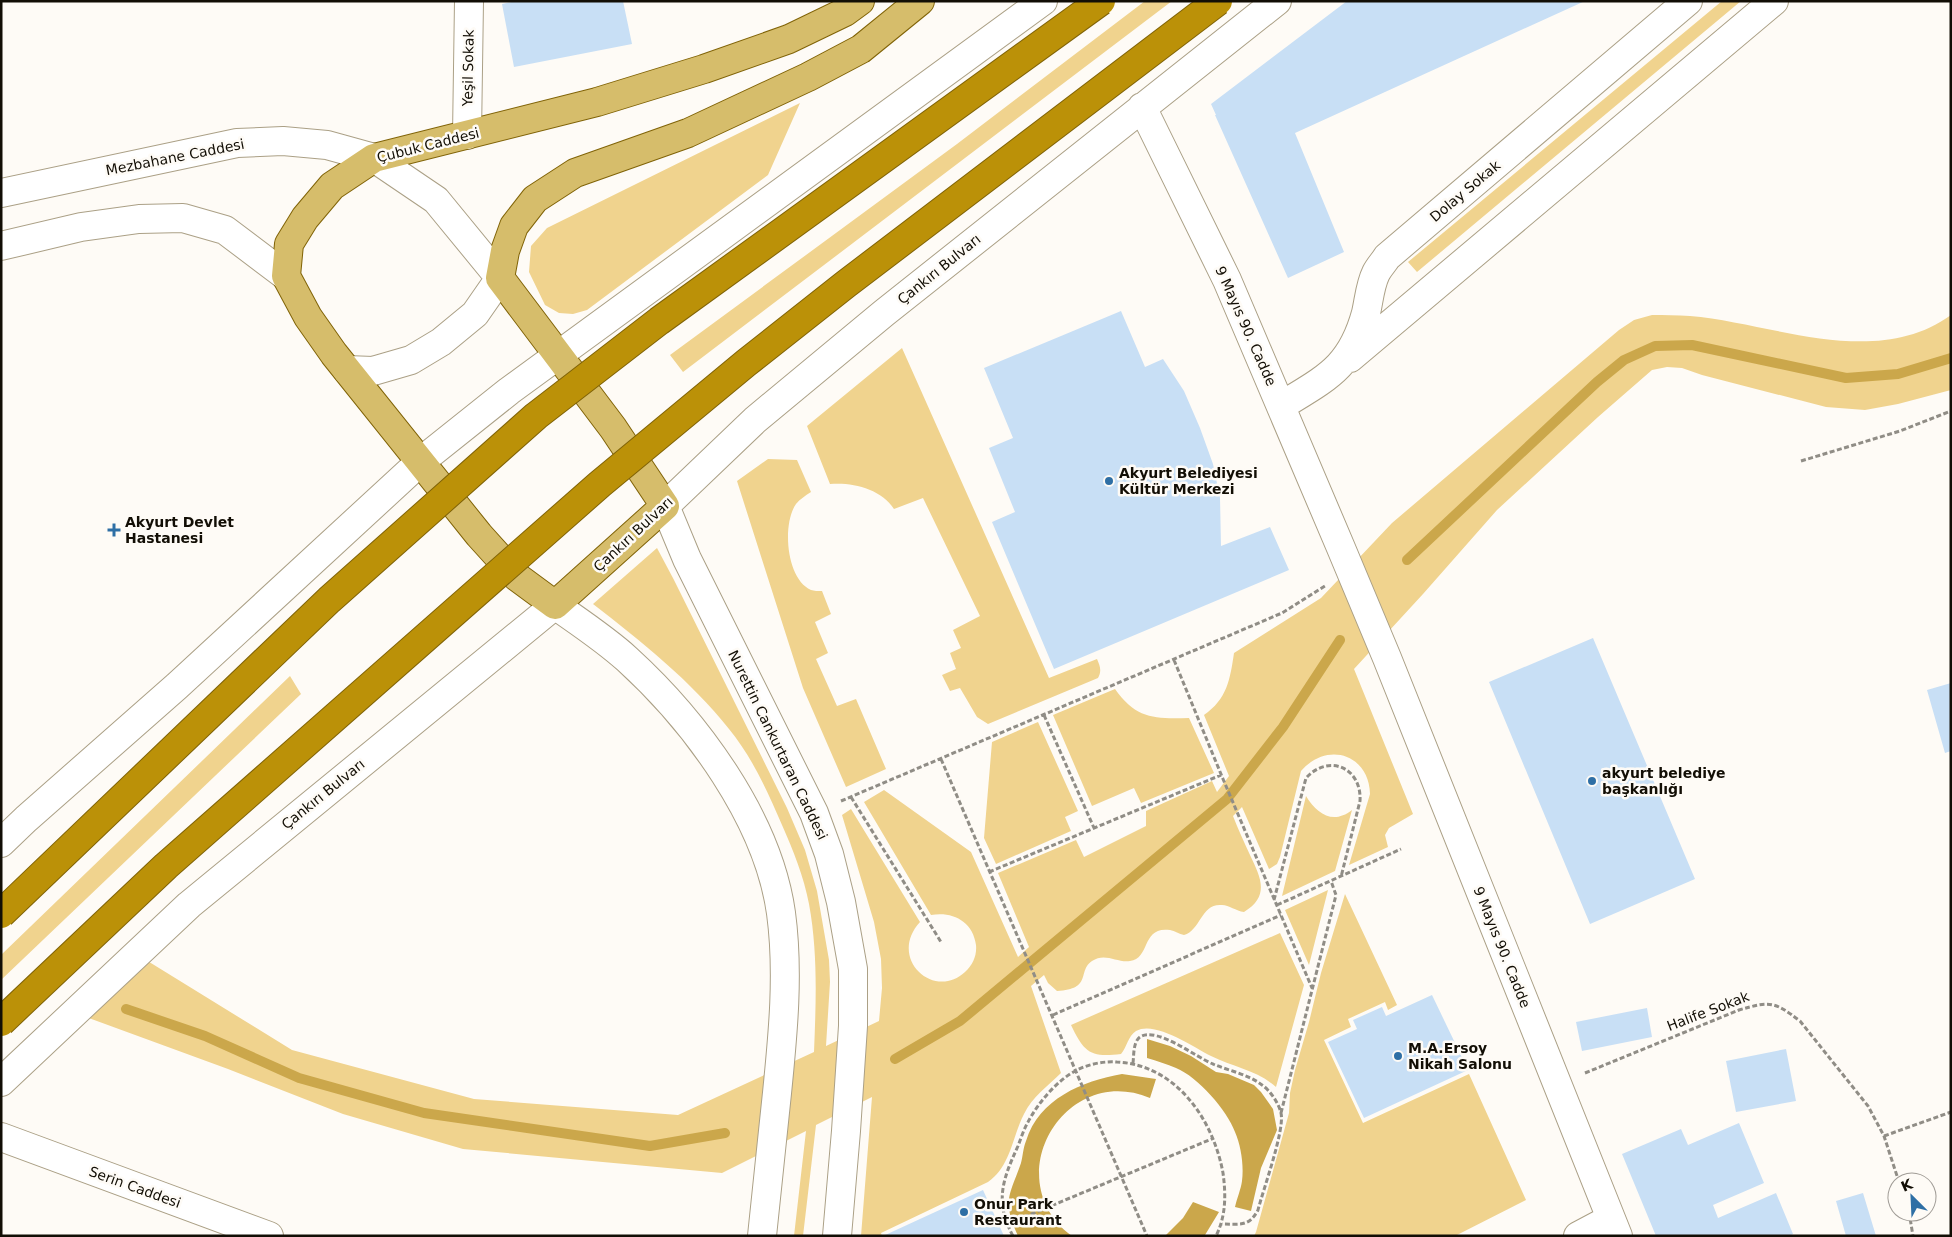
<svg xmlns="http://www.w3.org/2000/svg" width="1952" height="1237" viewBox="0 0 1952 1237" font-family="'DejaVu Sans',sans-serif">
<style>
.green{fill:#f0d38e}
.water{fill:#cba74b}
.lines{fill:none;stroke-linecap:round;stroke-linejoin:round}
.stream{stroke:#cba74b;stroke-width:10}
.building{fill:#c8dff5}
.minor-casing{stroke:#aba086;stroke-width:30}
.major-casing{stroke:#806307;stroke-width:30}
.path{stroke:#908d86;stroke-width:3;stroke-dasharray:5 2.5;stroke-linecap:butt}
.minor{stroke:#fff;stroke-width:28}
.major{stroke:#d6bd6b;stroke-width:28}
.highway-bridge-casing{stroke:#806307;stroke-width:30;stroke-linecap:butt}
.highway-bridge{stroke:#bb9108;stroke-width:28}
.poi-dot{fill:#2e6fa5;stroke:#fefbf6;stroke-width:2}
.labels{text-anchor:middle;stroke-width:5;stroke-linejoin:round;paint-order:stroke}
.street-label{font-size:14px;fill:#120e05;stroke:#fefbf6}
.poi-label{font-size:14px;font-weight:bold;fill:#120e05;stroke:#fefbf6;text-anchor:start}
</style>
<rect width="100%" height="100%" fill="#fefbf6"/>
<!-- green -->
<path class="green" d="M1145 1H1172L683 372 670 355 957 144Z
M1722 1H1741L1417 272 1408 262Z
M800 103 768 175 587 310 573 314 559 313 545 305 529 272 531 246 547 228Z
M1652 315C1664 315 1677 315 1690 316 1773 323 1875 370 1951 315V390L1898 404 1865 410 1826 407 1702 375 1682 368 1667 367 1652 370 1598 417 1497 510 1423 594 1354 669 1413 814 1389 828 1385 835 1388 847 1349 865 1370 794C1369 754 1327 741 1301 771L1280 857 1277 864 1269 869 1242 807 1233 816C1238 829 1244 842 1250 855 1261 878 1270 896 1244 912 1236 911 1229 905 1222 905 1201 903 1201 930 1184 935 1179 934 1175 931 1170 930 1141 926 1151 958 1130 961 1117 963 1105 952 1092 961 1077 971 1093 989 1057 991L1048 983 1044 975 1031 986 1061 1073C1048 1086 1032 1097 1024 1114 1012 1137 1011 1166 988 1182L881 1233 882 1236H861L872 1097 816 1125 803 1236H794L806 1131 722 1173 463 1149 343 1114 228 1069 86 1017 146 960 292 1050 474 1099 678 1115 814 1052C816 1002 818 953 809 904 804 877 793 850 782 825 768 792 752 757 729 729 691 681 641 641 593 604L657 548 674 580 787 808 805 850 817 891 829 960 830 982 826 1046 879 1021 882 988 881 959 874 922 842 815 851 809 920 922C887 958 934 1001 965 972 973 965 977 955 976 945 973 921 952 911 931 915L864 802 884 790 971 852 1018 957 1029 947 998 873 1076 840 1084 857 1146 826V811L1212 781 1217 792 1229 776 1204 715C1227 699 1230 680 1234 653L1321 598 1392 523 1619 330 1634 320Z
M902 348 1049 678 1097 659C1100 666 1102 671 1098 678L988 724 977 717 960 688 950 691 942 675 956 669 950 653 961 648 953 630 980 616 923 498 894 509C881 489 853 482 830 484L807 426Z
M768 459 797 460 811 492C805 496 800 499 796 504 782 524 786 579 811 590 814 591 818 591 822 591L831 614 815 622 828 653 816 659 837 706 856 699 886 769 846 787 803 688 737 481Z
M290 676 301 694 1 980V955Z
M1115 689C1136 719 1155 719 1189 718L1214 773 1141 803 1134 788 1092 806 1053 715Z
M1038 722 1078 811 1065 817 1071 831 996 864 984 838 992 742Z
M1306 796C1317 814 1333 825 1352 810L1335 871 1282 896Z
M1328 890 1309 965 1285 910Z
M1345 894 1397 1005 1388 1010 1385 1002 1348 1019 1351 1027 1324 1040 1363 1123 1469 1074 1526 1200 1455 1236H1254L1256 1232 1289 1113 1290 1093 1295 1070 1309 1022 1321 973Z
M1280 933 1304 985 1276 1087C1257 1070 1233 1067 1211 1056 1193 1047 1155 1020 1136 1031 1128 1036 1127 1047 1121 1054 1090 1058 1084 1052 1071 1025Z"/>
<!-- water -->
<path class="water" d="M1147 1039 1170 1046 1191 1056 1216 1072 1228 1074 1254 1085 1261 1092 1273 1109 1277 1130 1261 1168 1251 1211 1235 1207C1237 1198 1241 1189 1242 1181 1244 1165 1241 1146 1235 1132 1227 1110 1198 1077 1176 1068 1167 1064 1157 1061 1147 1058Z
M1122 1074 1156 1079 1150 1098C1064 1062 996 1180 1072 1236H1018C1002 1200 1009 1197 1021 1163 1023 1156 1023 1148 1026 1141 1039 1099 1082 1081 1122 1074Z
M1193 1202 1219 1212 1205 1235 1165 1236 1183 1218Z"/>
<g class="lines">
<!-- stream -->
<path class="stream" d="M1407 560 1597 382 1624 360 1655 346 1692 345 1846 378 1898 374 1951 358
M126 1009 205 1036 299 1078 424 1113 650 1146 725 1133
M895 1059 960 1021 1227 799 1283 727 1340 640"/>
</g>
<!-- building -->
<path class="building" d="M516 1H623L632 44 514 67 502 4Z
M1347 1H1585L1295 133 1344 252 1288 278 1215 115H1216L1211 104Z
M1121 311 1145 367 1163 359 1184 391 1200 428 1213 464 1220 498 1221 546 1270 527 1289 570 1054 669 992 522 1015 512 989 448 1013 438 984 368Z
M1593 638 1695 879 1590 924 1489 682Z
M1951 683V751L1945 753 1927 690Z
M1432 995 1468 1070 1364 1118 1328 1042 1357 1029 1353 1020 1382 1007 1386 1016Z
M1647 1008 1652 1037 1582 1051 1576 1022Z
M1786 1049 1796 1101 1736 1112 1726 1061Z
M1739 1123 1764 1183 1713 1205 1718 1218 1776 1193 1793 1234 1789 1236H1656L1622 1154 1681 1129 1688 1145Z
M983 1190 1004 1236H883Z
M1863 1193 1876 1236H1846L1836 1201Z"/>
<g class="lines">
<defs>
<path id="minor" d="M1142 107 1227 280 1341 548 1387 658 1618 1236
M467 135 469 1
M1 193 237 143 283 141 327 145 374 158 436 200 500 278 475 314 441 342 411 360 373 371 347 370
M1 246 81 227 139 219 183 218 225 230 286 276
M1350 358 1774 1
M1281 406C1326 378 1351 368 1366 313 1369 300 1370 285 1376 273 1379 267 1384 262 1387 257L1688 1
M1 843 26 819 177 686 420 462 509 391 1043 1
M1 1082 189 905 555 605C579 622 605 639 627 659 696 722 768 819 781 913 789 972 783 1034 777 1093 772 1141 767 1188 762 1236
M1 1137 269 1236
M837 1236 846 1131 853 1026V969L841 902 829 854 814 813 687 559 665 506 755 420 884 313 1277 1
M1578 1236 1610 1219"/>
<path id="major" d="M860 1 845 12 789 39 704 69 597 102 374 158 332 186 305 218 289 244 286 276 308 317 334 354 479 535 517 577 555 605 665 506 613 428 500 278 505 251 514 226 535 199 575 173 688 133 808 77 861 49 920 1"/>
</defs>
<!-- minor casing -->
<use href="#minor" class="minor-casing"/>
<!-- major casing -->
<use href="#major" class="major-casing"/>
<!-- path -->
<path class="path" d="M1801 461 1900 431 1951 411
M1174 660 1223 779 1312 988
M1044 715 1094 828
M941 759 1147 1236
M851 797 941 942
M841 801 1282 613 1325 586
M989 872 1221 775
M1274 900 1306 778C1329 753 1362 768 1360 801L1341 877
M1277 905 1401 849
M1053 1015 1281 915
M1133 1063C1134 1055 1133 1042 1140 1037 1157 1026 1197 1058 1213 1064 1229 1071 1248 1074 1262 1085 1270 1090 1279 1104 1281 1113 1285 1130 1263 1190 1258 1210 1249 1227 1240 1224 1222 1224
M1585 1073 1739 1010C1770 1001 1774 1001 1800 1021L1868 1106 1884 1136 1899 1182
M1281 1113 1336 895 1331 881
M1884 1136 1951 1112
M1909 1212 1913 1236
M1010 1223 1214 1138
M1013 1236C994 1201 1003 1179 1018 1146 1021 1138 1024 1129 1028 1122 1038 1103 1057 1080 1077 1070 1089 1064 1104 1061 1117 1062 1176 1065 1213 1119 1223 1173 1226 1195 1226 1216 1216 1236"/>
<!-- minor -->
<use href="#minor" class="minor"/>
<!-- major -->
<use href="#major" class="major"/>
<defs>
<path id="highway-bridge" d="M1 914 329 600 536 416 659 321 1101 1
M1 1022 166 866 600 484 746 363 846 284 1218 1"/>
</defs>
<!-- highway-bridge casing -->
<use href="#highway-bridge" class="highway-bridge-casing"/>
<!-- highway-bridge -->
<use href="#highway-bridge" class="highway-bridge"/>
</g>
<!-- markers -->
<g class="poi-dot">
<circle cx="1109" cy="481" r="5"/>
<path d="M111.5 522.5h5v5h5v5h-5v5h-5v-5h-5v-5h5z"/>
<circle cx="1592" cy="781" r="5"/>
<circle cx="1398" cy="1056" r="5"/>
<circle cx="964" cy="1212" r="5"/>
</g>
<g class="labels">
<!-- street labels -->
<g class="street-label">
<text transform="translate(468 68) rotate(-89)" y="5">Yeşil Sokak</text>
<text transform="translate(428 145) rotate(-14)" y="5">Çubuk Caddesi</text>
<text transform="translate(175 157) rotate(-11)" y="5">Mezbahane Caddesi</text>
<text transform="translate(1465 191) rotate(-40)" y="5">Dolay Sokak</text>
<text transform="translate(939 269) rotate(-39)" y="5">Çankırı Bulvarı</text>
<text transform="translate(1246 326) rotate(66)" y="5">9 Mayıs 90. Cadde</text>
<text transform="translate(633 534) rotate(-43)" y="5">Çankırı Bulvarı</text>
<text transform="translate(778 745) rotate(64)" y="5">Nurettin Cankurtaran Caddesi</text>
<text transform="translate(323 794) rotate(-39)" y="5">Çankırı Bulvarı</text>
<text transform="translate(1502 947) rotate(68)" y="5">9 Mayıs 90. Cadde</text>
<text transform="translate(1708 1011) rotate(-21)" y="5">Halife Sokak</text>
<text transform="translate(135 1187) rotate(20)" y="5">Serin Caddesi</text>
</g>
<!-- poi labels -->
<g class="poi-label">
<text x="1119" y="478">Akyurt Belediyesi<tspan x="1119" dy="16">Kültür Merkezi</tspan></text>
<text x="125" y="527">Akyurt Devlet<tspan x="125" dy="16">Hastanesi</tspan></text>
<text x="1602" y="778">akyurt belediye<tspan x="1602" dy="16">başkanlığı</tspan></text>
<text x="1408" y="1053">M.A.Ersoy<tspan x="1408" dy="16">Nikah Salonu</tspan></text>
<text x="974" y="1209">Onur Park<tspan x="974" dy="16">Restaurant</tspan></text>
</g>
</g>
<!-- border -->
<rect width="1952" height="1237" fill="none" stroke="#120e05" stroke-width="5"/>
<!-- north arrow -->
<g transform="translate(1912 1197) rotate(336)"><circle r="24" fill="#fefbf6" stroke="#a09c96"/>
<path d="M0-4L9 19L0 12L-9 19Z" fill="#2e6fa5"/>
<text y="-8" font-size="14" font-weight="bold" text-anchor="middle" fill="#120e05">K</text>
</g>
</svg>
